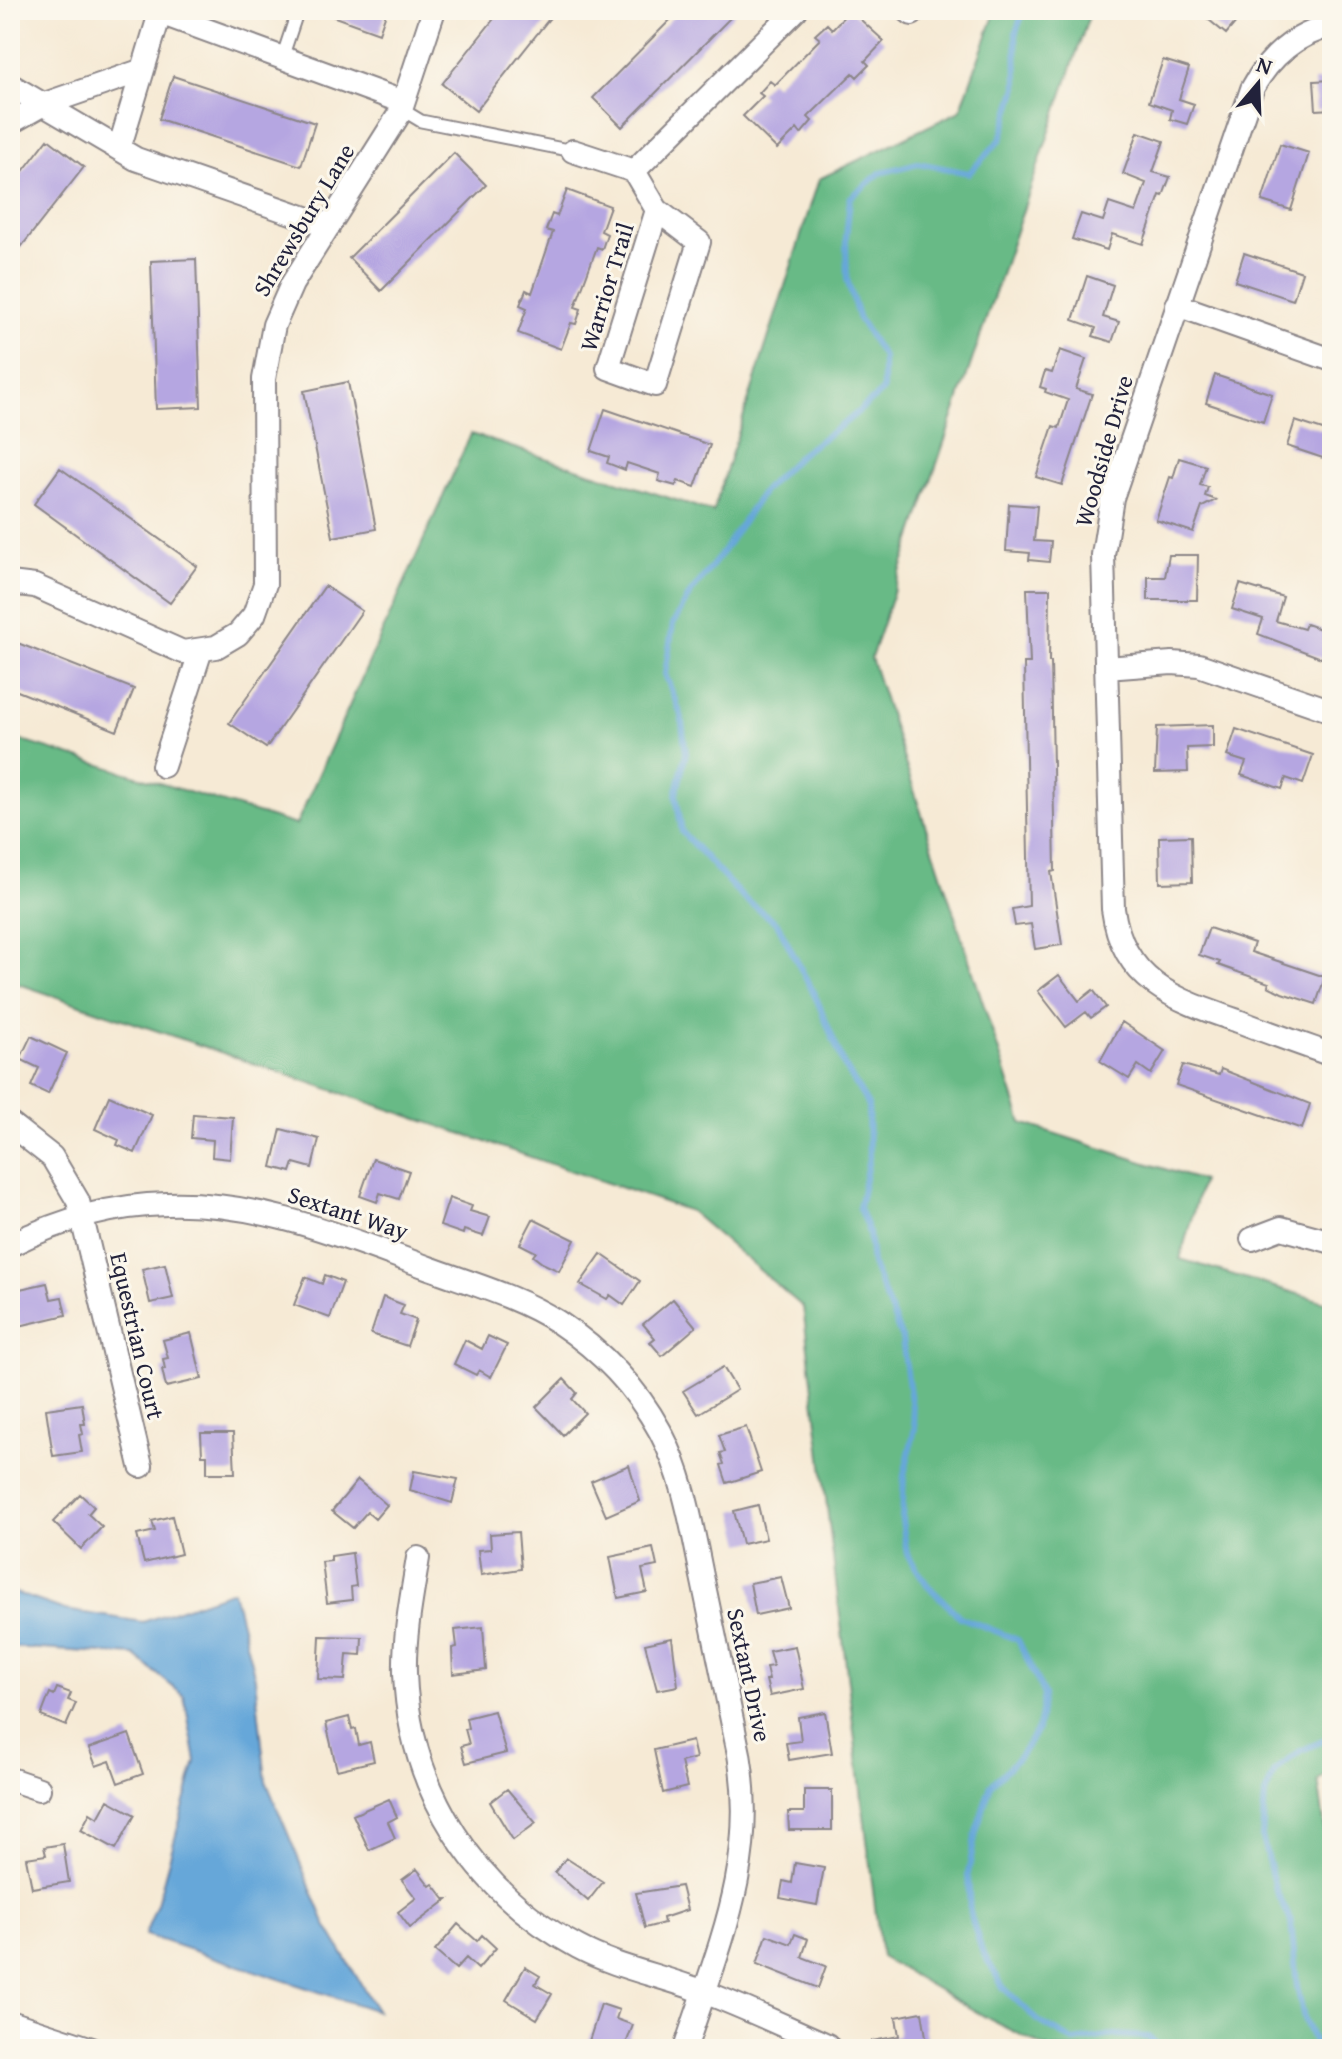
<svg xmlns="http://www.w3.org/2000/svg" width="1342" height="2059" viewBox="0 0 1342 2059" font-family="'Gentium Book Plus',serif">
<style>
.forest{fill:#67ba86;stroke:#446e60;stroke-width:2}
.water{fill:#66a7d9;stroke:#44648a;stroke-width:2}
.lines{fill:none;stroke-linecap:round;stroke-linejoin:round}
.stream{stroke:#66a7d9;stroke-width:6}
.building{fill:#b5a6e1}
.lane-casing{stroke:#8c8688;stroke-width:15}
.street-casing{stroke:#8c8688;stroke-width:26}
.lane{stroke:#fff;stroke-width:11}
.street{stroke:#fff;stroke-width:22}
.labels{text-anchor:middle;stroke-width:6;stroke-linejoin:round;paint-order:stroke}
.street-label{font-size:24px;fill:#22223b;stroke:#fbf7ec}
</style>
<rect width="100%" height="100%" fill="#fbf7ec"/>
<filter id="ink" filterUnits="userSpaceOnUse"><feTurbulence type="fractalNoise" baseFrequency=".0125" numOctaves="2"/><feDisplacementMap in="SourceGraphic" scale="16" xChannelSelector="R" yChannelSelector="G"/><feConvolveMatrix kernelMatrix="1 2 1 2 8 2 1 2 1" color-interpolation-filters="sRGB"/></filter>
<filter id="wash" filterUnits="userSpaceOnUse"><feTurbulence type="fractalNoise" baseFrequency=".006" numOctaves="4" result="noise"/><feDisplacementMap in="SourceGraphic" scale="32" xChannelSelector="R" yChannelSelector="G"/><feGaussianBlur stdDeviation="1.8" result="paint"/><feColorMatrix in="noise" values="0 0 0 0 0 0 0 0 0 0 0 0 0 0 0 0 0 1.4 0 .05"/><feComposite in="paint" operator="in"/></filter>
<g filter="url(#wash)">
<rect width="100%" height="100%" fill="#f6ead5"/>
<!-- forest -->
<path class="forest" d="M996 10H1091L871 658 1022 1123 1202 1181 1180 1259 1332 1304V1772L1318 1780 1332 1878V2049H1049L991 2020 881 1957 803 1307 690 1211 10 981V737L296 825 471 434 713 512 819 179 960 111Z"/>
<!-- water -->
<path class="water" d="M10 1591 65 1610 143 1622 233 1591 255 1678 266 1781 326 1925 377 2011 145 1935 157 1904 196 1761 184 1696 134 1655 10 1647Z"/>
<g class="lines">
<!-- stream -->
<path class="stream" d="M1024 10 1016 32 1017 87 1001 139 969 173 918 163 880 173 850 198 846 238 847 279 858 317 883 357V391L846 422 802 453 764 490 719 557 690 594 673 624 665 674 681 715 686 753 676 795 682 832 743 898 777 923 817 1000 844 1065 868 1105 869 1158 859 1208 869 1233 872 1264 902 1339 915 1428 904 1475 902 1520 907 1554 928 1586 960 1617 1018 1640 1044 1695 1038 1729 1018 1758 991 1785 976 1832 968 1874 970 1913 982 1951 1003 1987 1038 2021 1074 2041 1115 2035 1148 2037 1162 2049
M1323 2049 1316 2047 1304 2019 1297 1986 1291 1921 1275 1888 1262 1837 1265 1795 1275 1771 1300 1751 1332 1737"/>
</g>
<g id="blocks">
<!-- building -->
<path class="building" d="M321 10H387L379 33 321 12Z
M501 10H556L476 111 442 84Z
M680 10H738L622 127 593 98Z
M850 10 884 41 865 61 869 65 857 77 853 73 808 117 812 121 801 134 797 129 777 149 743 116 763 96 759 93 770 81 775 85 820 39 815 35 827 24 832 29Z
M1197 10H1246L1226 34Z
M1163 60 1189 68 1179 99 1194 104 1187 124 1170 119 1172 110 1149 102Z
M173 76 315 123 301 166 159 119Z
M1332 80V109L1316 110 1314 81Z
M1138 132 1164 141 1153 172 1170 177 1163 196 1160 195 1143 244 1112 234 1107 250 1072 239 1081 214 1103 221 1109 203 1136 212 1146 183 1123 174Z
M48 139 84 167 10 261V188Z
M1280 144 1309 153 1291 210 1262 201Z
M454 153 486 185 381 291 349 258Z
M567 190 610 206 601 231 607 234 602 249 597 247 575 307 581 309 576 324 571 323 561 349 518 333 527 308 520 305 526 290 532 293 553 232 546 230 552 214 557 216Z
M1244 253 1302 272 1293 300 1235 281Z
M196 259 201 407 156 409 151 261Z
M1087 276 1113 285 1103 317 1119 322 1112 342 1093 336 1096 328 1073 320Z
M1060 350 1086 359 1076 389 1092 394 1062 485 1036 477 1053 426 1059 428 1068 400 1045 392 1046 389 1040 387 1045 371 1052 373Z
M1215 375 1272 394 1263 422 1206 403Z
M348 382 376 529 333 537 304 391Z
M605 409 710 445 695 487 678 481 676 486 658 481 660 474 627 463 625 470 607 463 609 457 591 451Z
M1295 421 1332 433V461L1287 446Z
M1179 458 1206 466 1200 485 1208 487 1205 496 1216 500 1202 507 1193 532 1156 520 1170 477 1173 478Z
M60 468 197 566 170 603 34 504Z
M1009 504 1037 506 1034 541 1051 542 1049 562 1029 560 1030 553 1006 551Z
M1169 555H1198L1197 600H1148V577H1165Z
M1240 584 1283 597 1276 621 1304 629 1306 624 1332 633V662L1258 634 1263 619 1232 609Z
M325 586 362 611 266 748 229 723Z
M1027 589H1050L1049 662H1051L1055 871 1051 872 1062 945 1035 949 1031 924 1015 926 1012 909 1029 906 1024 663H1030Z
M10 640 134 689 117 731 10 688Z
M1213 725V747L1187 748 1188 772 1155 773 1157 727Z
M1236 729 1313 755 1303 784 1286 778 1282 789 1241 775 1246 762 1227 756Z
M1191 836 1192 882 1160 883 1159 837Z
M1209 928 1254 943 1251 952 1325 977 1316 1004 1282 993 1268 986 1269 983 1218 965 1220 962 1199 955Z
M1059 975 1079 1001 1093 990 1106 1007 1091 1018 1086 1012 1066 1027 1038 991Z
M1122 1022 1165 1051 1151 1074 1138 1065 1129 1079 1100 1061Z
M31 1036 67 1053 48 1094 31 1086 39 1068 20 1059Z
M1183 1065 1219 1075 1221 1069 1310 1104 1302 1129 1176 1085Z
M109 1096 152 1115 135 1153 117 1145 119 1140 95 1129Z
M193 1114 233 1117 230 1159 212 1157 213 1140 191 1138Z
M281 1129 319 1139 312 1168 294 1163 291 1172 272 1167Z
M373 1159 409 1171 399 1199 380 1193 377 1202 360 1196Z
M449 1198 472 1206 470 1211 490 1217 483 1236 464 1230 463 1234 440 1226Z
M533 1219 575 1240 559 1271 542 1263 533 1256 536 1252 520 1244Z
M601 1254 640 1281 624 1305 610 1295 607 1299 580 1284Z
M165 1264 173 1298 150 1303 142 1269Z
M325 1275 343 1282 330 1318 294 1305 305 1277 322 1284Z
M47 1283 51 1299 62 1297 66 1315 19 1326 11 1291Z
M383 1297 404 1305 400 1314 416 1320 407 1346 371 1334Z
M673 1299 696 1327 662 1356 650 1342 655 1338 643 1324Z
M191 1333 202 1379 166 1387 162 1369H165L163 1359 168 1358 163 1340Z
M488 1336 507 1345 491 1377 479 1370 476 1375 454 1364 465 1340 482 1349Z
M723 1367 737 1390 698 1414 683 1391Z
M564 1379 577 1393 572 1399 585 1413 563 1435 536 1407Z
M82 1404 85 1424H81L83 1434 79 1435 82 1452 53 1456 46 1409Z
M746 1427 761 1472 727 1483 721 1465 724 1464 720 1453 725 1452 719 1435Z
M201 1433H233L235 1473H207V1455H202Z
M629 1465 640 1501 606 1516 591 1481Z
M414 1471 458 1479 452 1503 410 1490Z
M358 1480 387 1505 375 1519 367 1512 353 1528 332 1511Z
M80 1494 94 1507 88 1514 102 1527 81 1549 53 1522Z
M758 1505 766 1539 742 1544 734 1511Z
M172 1516 181 1554 144 1563 137 1535 155 1531 152 1521Z
M518 1532 521 1569 481 1575 478 1550 491 1549 490 1534Z
M653 1548 657 1566 642 1569 647 1592 618 1598 610 1557Z
M352 1553 356 1586 351 1587 352 1600 327 1603 322 1562 331 1561V1556Z
M781 1577 789 1608 756 1615 750 1583Z
M483 1627 486 1670 453 1674 452 1648 457 1647 455 1630Z
M320 1636 362 1637 361 1655 347 1654 345 1680 318 1679Z
M672 1638 678 1686 657 1690 645 1644Z
M795 1646 804 1689 770 1696 766 1680H769L766 1667 773 1666 769 1651Z
M57 1688 71 1693 68 1700 76 1703 66 1726 41 1716 50 1693 54 1695Z
M494 1711 506 1753 466 1763 461 1746 469 1744 465 1729 468 1728 466 1718Z
M825 1712 832 1753 789 1760 786 1743 801 1741 798 1717Z
M349 1717 352 1730 356 1729 359 1745 370 1742 374 1761 337 1770 326 1723Z
M129 1734 143 1774 118 1783 110 1761 96 1766 89 1748Z
M692 1741 696 1758 681 1762 687 1787 663 1793 654 1750Z
M507 1789 536 1823 513 1840 490 1802Z
M804 1790H832V1830H789L788 1812H804Z
M389 1799 397 1817 388 1822 395 1838 369 1850 353 1815Z
M108 1800 135 1815 116 1849 81 1830 90 1813 98 1818Z
M63 1844 69 1882 32 1888 26 1858 46 1855 44 1847Z
M566 1858 603 1882 588 1901 555 1872Z
M795 1863 824 1868 817 1905 780 1898 783 1881 792 1883Z
M417 1869 430 1886 433 1884 445 1899H448L410 1928 398 1912 416 1898 402 1880Z
M681 1886 687 1910 663 1918 664 1923 645 1928 636 1893Z
M458 1924 477 1941 482 1935 496 1948 478 1969 466 1958 456 1969 435 1951Z
M795 1934 808 1939 802 1957 826 1966 818 1988 757 1964 767 1935 791 1944Z
M525 1967 540 1976 535 1984 552 1994 537 2019 506 2000Z
M601 2004 619 2010 616 2019 633 2025 624 2049H614L589 2041Z
M922 2012 928 2049H872V2041L899 2036 896 2017Z"/>
</g>
</g>
<g filter="url(#ink)">
<use href="#blocks" fill-opacity="0" stroke="#8c8688" stroke-width="2"/>
<g class="lines">
<defs>
<path id="lane" d="M282 58 298 10
M401 109 421 121 573 151"/>
<path id="street" d="M907 10 912 14
M160 13 403 102
M1332 26C1295 34 1270 56 1252 89L1112 498 1103 555 1113 909C1123 983 1177 1000 1238 1021 1269 1033 1301 1044 1332 1055
M10 85 136 159 329 226
M10 123 42 105 143 70
M119 149 161 10
M573 151 634 171 657 210 608 368 655 385 699 242 657 210
M634 171 796 10
M1177 305 1332 360
M10 583 35 586 183 652 216 647 238 634 254 615 265 584 264 379 274 325 292 284 400 113 434 10
M1106 668 1172 663 1199 665 1332 711
M163 766 201 650
M10 1124 52 1157 78 1201 141 1466
M1252 1239 1281 1228 1332 1242
M10 1245C58 1221 113 1205 167 1204 260 1201 344 1237 429 1268 473 1284 519 1297 558 1322 600 1350 636 1387 660 1431 684 1476 692 1527 702 1576 714 1635 727 1695 739 1754 758 1863 718 1948 685 2049
M418 1558C412 1596 404 1634 405 1673 409 1790 476 1893 578 1947 617 1968 663 1976 704 1992 746 2008 786 2027 827 2045
M10 1779 39 1789
M10 2022 92 2049"/>
</defs>
<!-- lane casing -->
<use href="#lane" class="lane-casing"/>
<!-- street casing -->
<use href="#street" class="street-casing"/>
<!-- lane -->
<use href="#lane" class="lane"/>
<!-- street -->
<use href="#street" class="street"/>
</g>
</g>
<g class="labels">
<!-- street labels -->
<g class="street-label">
<text transform="translate(304 220) rotate(-59)" y="8">Shrewsbury Lane</text>
<text transform="translate(607 287) rotate(-73)" y="8">Warrior Trail</text>
<text transform="translate(1104 451) rotate(-74)" y="8">Woodside Drive</text>
<text transform="translate(348 1213) rotate(18)" y="8">Sextant Way</text>
<text transform="translate(137 1336) rotate(77)" y="8">Equestrian Court</text>
<text transform="translate(749 1675) rotate(78)" y="8">Sextant Drive</text>
</g>
</g>
<!-- margin -->
<rect width="1342" height="2059" fill="none" stroke="#fbf7ec" stroke-width="40"/>
<!-- north arrow -->
<g transform="translate(1258 84) rotate(19)" stroke="#fbf7ec" stroke-width="6" paint-order="stroke">
<path d="M0-6L14 30L0 20L-14 30Z" fill="#22223b"/>
<text y="-12" font-size="22" font-weight="bold" text-anchor="middle" fill="#22223b">N</text>
</g>
</svg>
